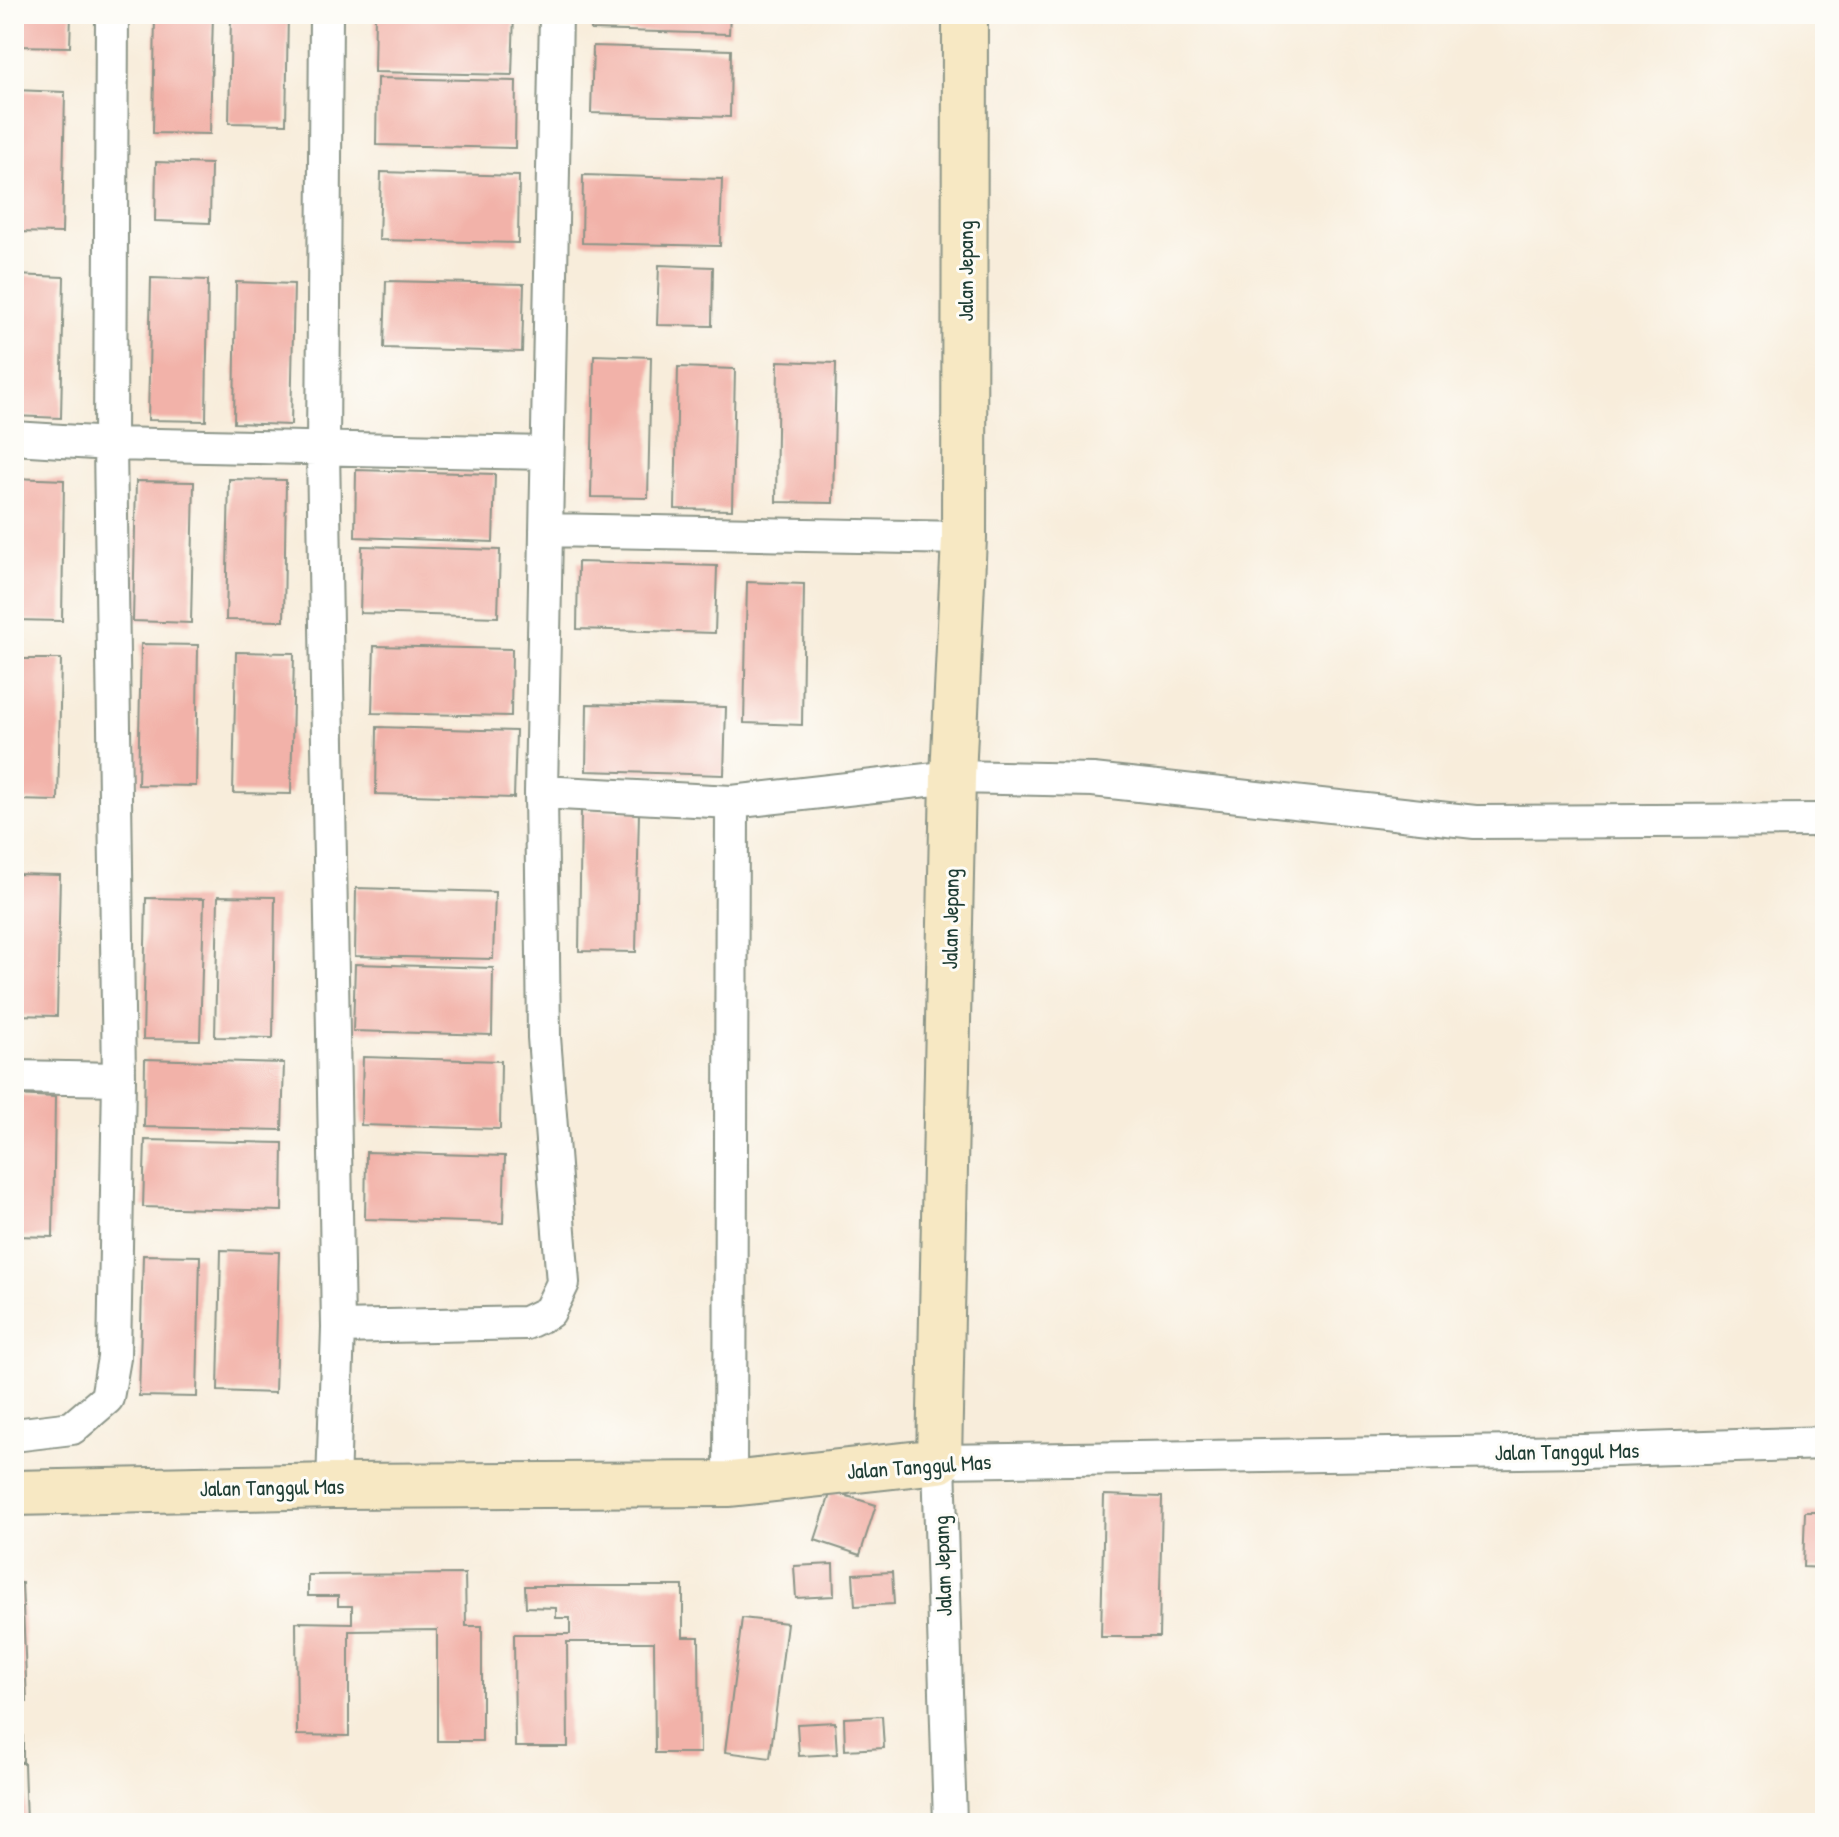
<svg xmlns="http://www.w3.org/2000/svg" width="1839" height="1837" viewBox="0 0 1839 1837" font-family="'Patrick Hand',sans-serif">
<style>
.building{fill:#f2b2a9}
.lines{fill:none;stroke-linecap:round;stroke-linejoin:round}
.street-casing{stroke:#8c9588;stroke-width:36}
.secondary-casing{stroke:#8c9588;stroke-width:48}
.street{stroke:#fff;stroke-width:32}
.secondary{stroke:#f7e8c3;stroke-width:44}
.labels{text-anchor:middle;stroke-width:6;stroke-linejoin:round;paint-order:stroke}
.street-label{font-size:22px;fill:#1f3d34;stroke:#fdfcf7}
</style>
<rect width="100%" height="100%" fill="#fdfcf7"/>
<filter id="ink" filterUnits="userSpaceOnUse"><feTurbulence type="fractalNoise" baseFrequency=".0125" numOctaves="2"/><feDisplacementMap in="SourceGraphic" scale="16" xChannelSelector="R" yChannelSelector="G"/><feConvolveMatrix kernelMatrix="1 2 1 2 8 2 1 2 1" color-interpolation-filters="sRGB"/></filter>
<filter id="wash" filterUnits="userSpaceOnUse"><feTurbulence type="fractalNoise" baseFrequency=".006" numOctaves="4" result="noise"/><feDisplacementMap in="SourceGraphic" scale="32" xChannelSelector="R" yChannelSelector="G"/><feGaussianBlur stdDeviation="1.8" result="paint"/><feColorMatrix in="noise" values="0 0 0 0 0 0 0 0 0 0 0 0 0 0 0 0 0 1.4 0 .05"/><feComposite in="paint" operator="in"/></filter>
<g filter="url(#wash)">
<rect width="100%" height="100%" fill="#f8eddb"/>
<g id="blocks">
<!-- building -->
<path class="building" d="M14 14H71L70 47 14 46Z
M155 14H213L210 134 153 133Z
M231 14H288L286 124 229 123Z
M375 14H514L512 75 374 72Z
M591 14H730L729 34 591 30Z
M593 46 731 50 730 117 591 113Z
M377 78 516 81 515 148 376 145Z
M14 90 65 92 62 233 14 232Z
M156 162 211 164 210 223 155 221Z
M381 172 519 176 518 243 379 240Z
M583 175 722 179 720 246 582 243Z
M659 265 713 267 712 326 657 325Z
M14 275 64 277 61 418 14 416Z
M151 278 208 280 206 421 148 420Z
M386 281 524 284 522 352 384 348Z
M236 282 294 284 291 425 234 423Z
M594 355 651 357 648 498 591 497Z
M778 361 836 363 833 503 776 502Z
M678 367 735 369 732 510 675 509Z
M356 470 495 474 493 542 355 537Z
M14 478 64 480 62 621 14 620Z
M229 479 286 480 284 621 226 620Z
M136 481 194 482 191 623 133 621Z
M362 546 500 550 498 617 360 613Z
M578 562 717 566 715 633 577 629Z
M747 582 804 584 802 725 744 723Z
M141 644 198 645 196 786 138 785Z
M374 646 512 649 511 716 372 713Z
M236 652 294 653 291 794 233 793Z
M14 659H61L58 801 14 800Z
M587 704 726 707 724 775 586 771Z
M377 727 516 731 514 798 376 794Z
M581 810 639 811 636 952 579 951Z
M14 874 60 875 57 1016 14 1015Z
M356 888 495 892 493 959 355 956Z
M218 896 275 897 273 1038 215 1037Z
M146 898 204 899 200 1040 143 1039Z
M355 964 493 968 492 1035 353 1031Z
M363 1057 501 1061 500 1129 361 1125Z
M145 1059 284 1063 282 1130 144 1127Z
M14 1095 55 1097 53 1237 14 1236Z
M145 1140 283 1143 282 1211 143 1207Z
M366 1152 505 1156 503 1223 365 1219Z
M221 1250 279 1252 275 1393 218 1391Z
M143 1255 200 1256 197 1397 139 1396Z
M831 1491 876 1505 860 1555 815 1540Z
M1104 1495 1162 1497 1159 1637H1101Z
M1805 1512H1825V1568L1803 1567Z
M833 1564 834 1596 796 1598 794 1566Z
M892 1572 894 1604 855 1606 853 1574Z
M465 1574 466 1626H482V1741H437V1630L349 1631V1736L297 1735 296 1622 352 1623V1606H338V1596H308V1575Z
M14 1583H22L27 1702H14Z
M525 1586H683V1637H699L700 1753H655L654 1642H567L568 1747H515L514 1634H570V1618H556V1608L526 1607Z
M742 1618 787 1623 770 1758 725 1752Z
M882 1716 884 1748 845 1750 844 1718Z
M14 1717H23V1762L14 1761Z
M835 1722 837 1754 799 1756 797 1724Z
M14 1763H24L26 1823H14Z"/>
</g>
</g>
<g filter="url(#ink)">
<use href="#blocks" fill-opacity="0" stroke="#8c9588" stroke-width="2"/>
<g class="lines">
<defs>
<path id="street" d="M326 14 323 449 338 1327 333 1486
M14 438 110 444 547 453
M546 530 964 538
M541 792 732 802 953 777 1093 780 1475 822 1825 820
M14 1077 119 1079
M338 1327 526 1323 549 1312 563 1283 544 1037 541 792 556 14
M14 1435 72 1428 107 1398 114 1358 119 1079 110 444 112 14
M730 1484 732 802
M950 1823 939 1461 1584 1451 1825 1443"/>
<path id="secondary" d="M14 1493 333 1486 730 1484 939 1461 953 777 964 538 965 14"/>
</defs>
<!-- street casing -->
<use href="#street" class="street-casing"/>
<!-- secondary casing -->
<use href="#secondary" class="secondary-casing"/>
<!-- street -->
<use href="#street" class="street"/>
<!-- secondary -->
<use href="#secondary" class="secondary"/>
</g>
</g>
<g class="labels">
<!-- street labels -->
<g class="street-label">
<text transform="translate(965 271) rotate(-90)" y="8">Jalan Jepang</text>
<text transform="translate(950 919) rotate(-89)" y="8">Jalan Jepang</text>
<text transform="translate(1567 1451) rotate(-1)" y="8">Jalan Tanggul Mas</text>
<text transform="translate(919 1466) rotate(-4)" y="8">Jalan Tanggul Mas</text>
<text transform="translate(272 1487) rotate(-1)" y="8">Jalan Tanggul Mas</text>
<text transform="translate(942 1566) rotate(-92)" y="8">Jalan Jepang</text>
</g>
</g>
<!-- margin -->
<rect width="1839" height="1837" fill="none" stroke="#fdfcf7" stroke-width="48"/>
</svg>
